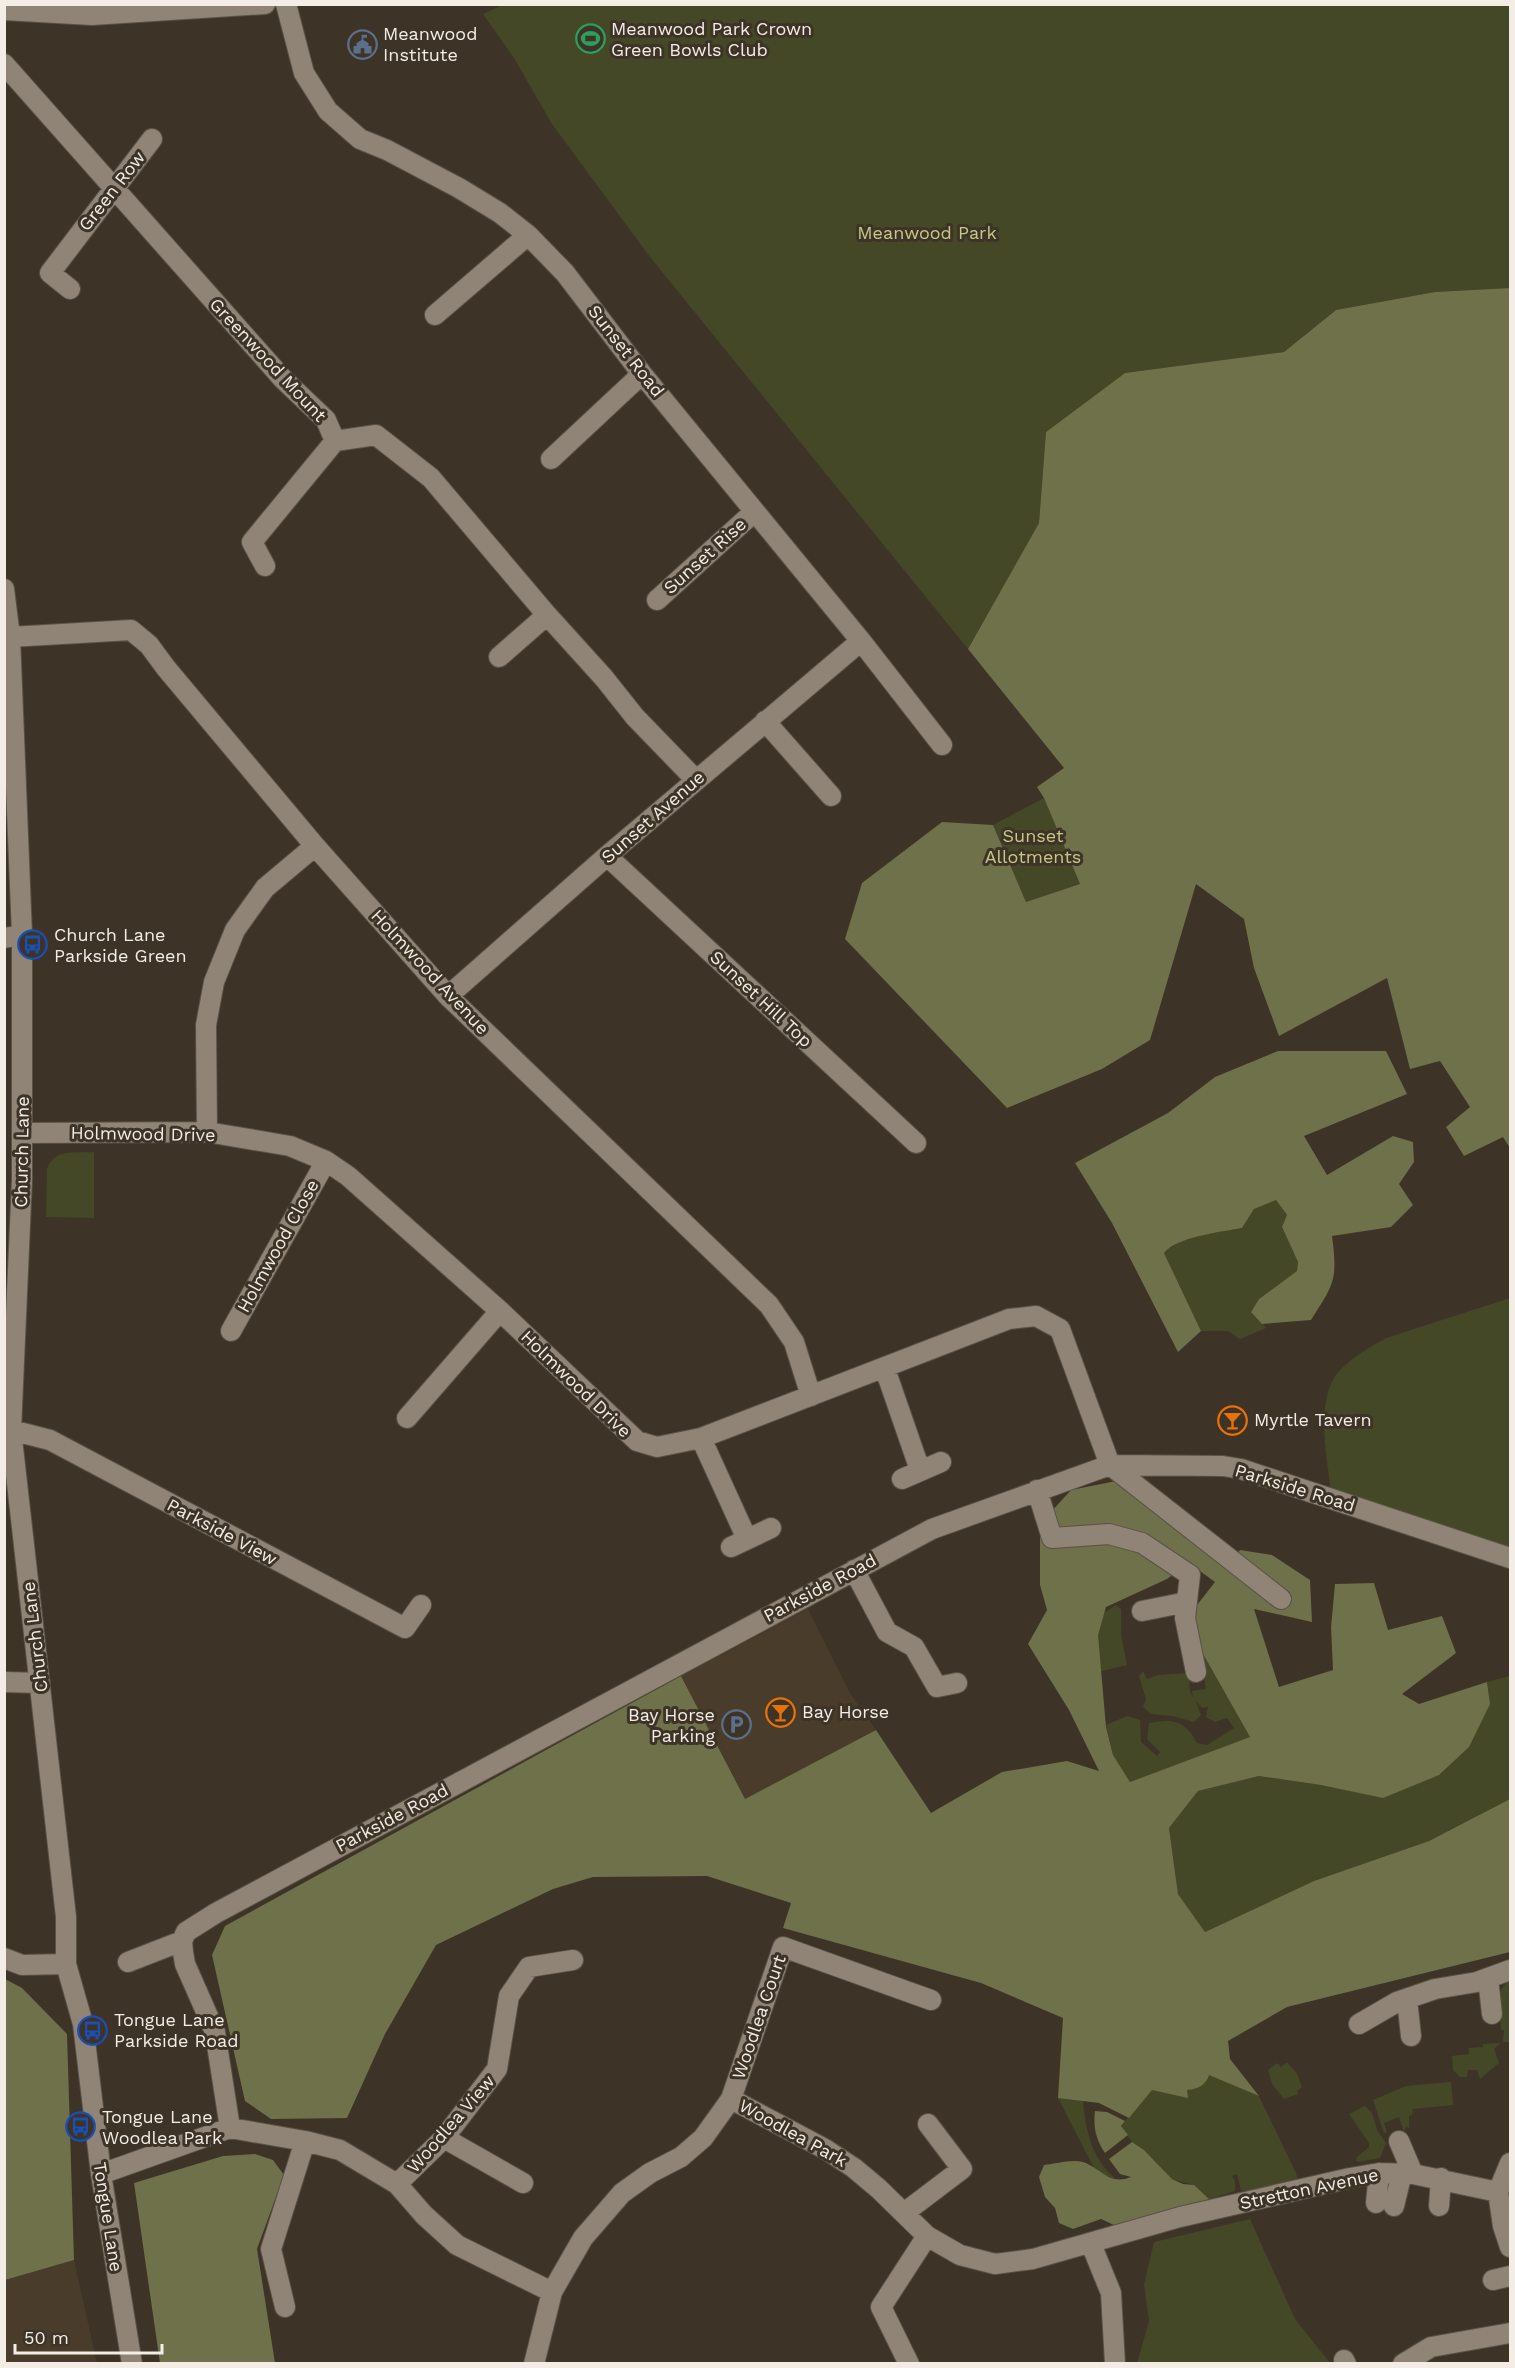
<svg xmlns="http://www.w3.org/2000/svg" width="1515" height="2368" viewBox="0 0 1515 2368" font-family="'Work Sans',sans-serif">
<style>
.built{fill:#4a3c2a}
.green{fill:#454827}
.forest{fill:#6e7149;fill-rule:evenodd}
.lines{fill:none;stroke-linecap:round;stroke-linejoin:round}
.minor-casing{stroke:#5a5247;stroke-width:22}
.minor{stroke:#8f8476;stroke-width:20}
.labels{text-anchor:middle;stroke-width:6;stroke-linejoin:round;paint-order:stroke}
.poi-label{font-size:18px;fill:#f3ede5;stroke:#3d3327;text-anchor:start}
.street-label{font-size:18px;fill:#f3ede5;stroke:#3d3327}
.park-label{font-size:18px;fill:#c4ca86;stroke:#3d3327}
</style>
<rect width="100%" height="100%" fill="#3d3327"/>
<!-- built -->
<path class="built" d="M808 1609 850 1693 876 1730 745 1799 681 1676Z
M74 2260 97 2363 5 2364V2280Z"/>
<!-- green -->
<path class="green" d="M505 4 1510 5V288L1435 292 1336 310 1284 352 1125 373 1046 432 1039 523 968 649 650 257 552 124 514 58 483 14Z
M1044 798 1080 884 1026 902 993 825Z
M94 1152V1218L46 1217 47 1169C54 1148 76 1153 94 1152Z
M1276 1200 1287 1215 1282 1227 1298 1262 1297 1271 1259 1299 1251 1312 1266 1328 1240 1339 1228 1331H1201L1164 1253C1177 1236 1221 1232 1242 1228L1254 1209Z
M1510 1298V1547L1331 1491C1327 1458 1314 1397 1340 1370 1353 1357 1370 1347 1386 1338Z
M1116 1605 1121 1609V1635L1127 1665 1077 1677 1078 1630Z
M1200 1648 1250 1737 1130 1782 1113 1755 1106 1725 1127 1716 1140 1720 1141 1742 1157 1756 1160 1752 1147 1739 1149 1723C1173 1718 1186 1721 1197 1743L1207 1745 1234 1728 1227 1718 1215 1722 1206 1717 1208 1707 1202 1708 1196 1701 1201 1715 1194 1722 1172 1716 1151 1714 1143 1707 1146 1699 1139 1676 1143 1671 1147 1679 1158 1675 1188 1673 1190 1691 1193 1698 1192 1691 1206 1689Z
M1510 1676V1799L1429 1841 1314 1881 1205 1932 1178 1894 1169 1828 1198 1791 1259 1776 1321 1785 1490 1704 1487 1682Z
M1510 1980V2042H1503L1504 2030H1501C1501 2011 1493 1991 1510 1980Z
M1501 2043 1494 2049 1499 2063 1480 2079 1477 2070H1468L1467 2077H1460L1453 2070 1452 2056 1469 2054V2048L1483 2047V2044Z
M1287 2062 1297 2074 1302 2087 1297 2091 1298 2094 1284 2099 1272 2084 1268 2070 1277 2063 1281 2067Z
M1208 2074 1259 2096 1296 2173 1299 2184 1246 2191 1241 2190 1237 2174 1232 2176 1235 2181V2191L1209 2199 1193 2185 1172 2179 1144 2150 1132 2142 1121 2126 1152 2089 1187 2097V2090Z
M1451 2082 1453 2105 1413 2109 1412 2115 1409 2116V2128L1406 2127 1404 2132 1399 2117 1384 2123 1387 2132 1384 2133 1373 2100 1406 2086Z
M1058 2098 1083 2099C1085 2129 1092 2160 1116 2179L1100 2174 1094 2168Z
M1365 2106 1372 2113 1377 2130 1386 2143 1380 2158 1357 2162 1356 2158 1369 2147V2143L1349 2114Z
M1250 2219 1295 2319 1330 2363H1137L1149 2321 1144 2284 1154 2242Z"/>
<!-- forest -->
<path class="forest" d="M1510 288V1148L1503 1137 1464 1156 1446 1127 1470 1107 1440 1061 1410 1069 1387 978 1279 1036 1254 968 1244 919 1196 884 1150 1040 1102 1069 1007 1108 845 939 862 883 942 822 993 825 1026 902 1080 884 1044 798 1037 787 1064 768 968 649 1039 523 1046 432 1125 373 1284 352 1336 310 1435 292Z
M1278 1051H1386L1407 1094 1304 1136 1327 1175 1393 1136 1413 1142 1414 1162 1399 1184 1413 1205 1391 1227 1332 1236C1338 1280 1334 1284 1311 1320L1262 1324 1251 1312 1259 1299 1297 1271 1298 1262 1282 1227 1287 1215 1276 1200 1254 1209 1242 1228C1221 1232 1176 1237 1164 1253L1201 1331 1178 1352 1112 1223 1075 1163 1168 1113 1215 1077Z
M1116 1481 1226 1567 1240 1550 1272 1555 1310 1580 1312 1622 1254 1609 1279 1687 1333 1670 1331 1627 1335 1584 1374 1583 1388 1630 1442 1616 1456 1653 1402 1694 1419 1704 1487 1682 1490 1704 1469 1747 1439 1775 1383 1798 1321 1785 1259 1776 1198 1791 1169 1828 1178 1894 1205 1932 1314 1881 1429 1841 1510 1799V1952L1287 2007 1228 2041 1230 2059 1259 2096 1209 2075C1206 2085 1198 2089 1187 2090L1188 2098 1152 2090 1129 2118 1099 2103 1058 2098 1063 2018 981 1983 783 1928 791 1903 707 1876 593 1877 553 1889 436 1945 385 2034 347 2118 271 2119 245 2101 212 1955 225 1926 681 1676 745 1799 876 1730 931 1813 1002 1772 1067 1761 1099 1771 1069 1710 1028 1644 1047 1610 1040 1585V1524L1071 1490ZM1189 1563 1215 1582 1197 1605 1194 1638 1250 1737 1130 1782 1113 1755 1106 1727 1098 1635 1106 1607 1167 1579Z
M5 1979 22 1988 67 2034 74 2260 5 2280Z
M1095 2111 1107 2112 1125 2121 1121 2126 1128 2135 1105 2153C1096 2140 1093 2127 1095 2111Z
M1132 2142 1144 2150 1172 2179 1183 2184 1194 2185 1209 2199 1182 2211 1116 2226 1101 2219 1073 2229 1059 2223 1055 2208 1045 2197 1039 2177 1044 2165C1055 2164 1072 2159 1083 2162 1101 2168 1109 2186 1131 2177L1120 2174 1109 2159Z
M255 2154 273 2160 284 2175 257 2249 275 2363H160L134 2183 223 2156Z"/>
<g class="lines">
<defs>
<path id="minor" d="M286 4 304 73 328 111 360 139 387 150 459 188 500 213 528 235 565 273 642 374 861 641 942 745
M4 10 92 15 265 4
M4 64 283 379 326 420 335 441 376 435 431 478 547 615 604 678 635 717 696 780
M70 289 50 273 152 139
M435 315 528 235
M551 459 642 374
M265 566 252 542 335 441
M4 589 10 637 22 935V1179L11 1430 66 1917V1964L83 2024 101 2174 132 2364
M657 600 754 512
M10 637 131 630 149 645 166 668 315 846 448 996 769 1305 794 1342 811 1396
M499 657 547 615
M765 721 831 796
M607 856 916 1143
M4 938 22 935
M448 996 607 856 861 641
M207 1132 206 1025 214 982 235 930 265 888 315 846
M23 1133 207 1132 290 1146 326 1161 348 1176 500 1311 637 1441 657 1447 701 1438 1009 1319 1036 1316 1060 1329 1110 1465 1281 1599
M231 1331 326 1161
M885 1369 920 1470
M407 1418 500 1311
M11 1430 50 1440 405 1628 421 1605
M701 1438 747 1539
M902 1479 941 1462
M1037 1490 1052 1538 1109 1534 1142 1543 1190 1575 1185 1618 1196 1672
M731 1547 771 1528
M854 1570 887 1632 914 1647 937 1687 957 1683
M1142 1611 1187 1602
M4 1682 40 1683
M4 1958 22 1965 66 1964
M128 1962 182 1941
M1488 1978 1492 2014
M1407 1999 1411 2036
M1359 2024 1397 2002 1435 1989 1477 1982 1510 1970
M731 2099 825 2149 854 2168 879 2189 927 2236 960 2255 995 2264 1033 2259 1180 2217 1350 2178 1379 2173 1413 2174 1498 2192 1510 2163
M230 2128 215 2032 185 1964 183 1952 182 1941 186 1932 216 1913 932 1529 1110 1465 1223 1466 1241 1469 1510 1558
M444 2138 523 2183
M1399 2141 1413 2174
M101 2174 230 2128 305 2141 340 2150 397 2184 424 2215 457 2245 552 2292 583 2238 622 2193 650 2173 681 2157 703 2138 731 2099 783 1947 931 2000
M397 2184 444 2138 497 2069 509 1996 529 1967 573 1960
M1498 2192 1503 2226 1510 2247
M1376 2203 1379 2173
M1394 2206 1402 2173
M1439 2206 1441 2178
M904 2213 962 2169 928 2124
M1091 2244 1111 2293 1115 2364
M1493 2280 1510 2276
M285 2307 271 2249 305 2141
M1344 2360 1346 2364
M534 2364 552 2292
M909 2364 881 2307 927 2236
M1403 2364 1431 2347 1510 2333"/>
</defs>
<!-- minor casing -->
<use href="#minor" class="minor-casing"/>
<!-- minor -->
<use href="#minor" class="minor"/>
</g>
<!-- icons -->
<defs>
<symbol id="stadium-ring" viewBox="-11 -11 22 22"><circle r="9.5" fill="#3d3327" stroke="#2e9e5b" stroke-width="1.5"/><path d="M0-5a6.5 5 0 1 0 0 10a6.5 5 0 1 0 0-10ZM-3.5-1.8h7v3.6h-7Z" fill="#2e9e5b"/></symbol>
<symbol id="civic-ring" viewBox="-11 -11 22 22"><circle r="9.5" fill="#3d3327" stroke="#5c6f8a" stroke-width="1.5"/><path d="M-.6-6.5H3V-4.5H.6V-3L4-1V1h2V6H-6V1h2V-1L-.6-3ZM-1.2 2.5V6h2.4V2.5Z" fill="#5c6f8a"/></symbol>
<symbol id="bus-ring" viewBox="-11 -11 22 22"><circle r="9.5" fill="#3d3327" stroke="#1a4fb4" stroke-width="1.5"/><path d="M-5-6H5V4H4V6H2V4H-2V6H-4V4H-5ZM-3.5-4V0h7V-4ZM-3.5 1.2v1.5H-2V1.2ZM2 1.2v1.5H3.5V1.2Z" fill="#1a4fb4"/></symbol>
<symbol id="bar-ring" viewBox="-11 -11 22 22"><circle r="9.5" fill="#3d3327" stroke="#e8710a" stroke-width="1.5"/><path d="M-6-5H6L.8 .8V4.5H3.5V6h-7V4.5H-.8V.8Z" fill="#e8710a"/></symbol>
<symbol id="parking-ring" viewBox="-11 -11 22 22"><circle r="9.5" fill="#3d3327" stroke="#5c6f8a" stroke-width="1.5"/><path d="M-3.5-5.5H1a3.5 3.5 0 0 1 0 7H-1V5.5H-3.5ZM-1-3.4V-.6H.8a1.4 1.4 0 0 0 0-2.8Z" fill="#5c6f8a"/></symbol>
</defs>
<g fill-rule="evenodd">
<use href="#stadium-ring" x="574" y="22" width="33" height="33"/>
<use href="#civic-ring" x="346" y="28" width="33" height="33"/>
<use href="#bus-ring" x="16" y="928" width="33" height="33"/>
<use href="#bar-ring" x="1216" y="1404" width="33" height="33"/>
<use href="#bar-ring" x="764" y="1696" width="33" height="33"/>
<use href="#parking-ring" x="720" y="1708" width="33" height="33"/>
<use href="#bus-ring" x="76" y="2014" width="33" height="33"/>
<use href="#bus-ring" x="64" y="2110" width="33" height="33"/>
</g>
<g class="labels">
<!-- poi labels -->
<g class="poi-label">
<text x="611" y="35">Meanwood Park Crown<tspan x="611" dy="21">Green Bowls Club</tspan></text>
<text x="383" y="40">Meanwood<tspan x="383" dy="21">Institute</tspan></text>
<text x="54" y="941">Church Lane<tspan x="54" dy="21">Parkside Green</tspan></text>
<text x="1254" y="1426">Myrtle Tavern</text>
<text x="802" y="1718">Bay Horse</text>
<text x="715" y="1721" text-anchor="end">Bay Horse<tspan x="715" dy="21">Parking</tspan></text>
<text x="114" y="2026">Tongue Lane<tspan x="114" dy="21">Parkside Road</tspan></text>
<text x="102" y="2123">Tongue Lane<tspan x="102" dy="21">Woodlea Park</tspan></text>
</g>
<!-- street labels -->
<g class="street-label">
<text transform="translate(112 191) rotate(-52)" y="6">Green Row</text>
<text transform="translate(626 351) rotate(52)" y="6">Sunset Road</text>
<text transform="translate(268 360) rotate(47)" y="6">Greenwood Mount</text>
<text transform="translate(705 556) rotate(-42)" y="6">Sunset Rise</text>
<text transform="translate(653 817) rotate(-41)" y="6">Sunset Avenue</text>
<text transform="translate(430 972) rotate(47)" y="6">Holmwood Avenue</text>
<text transform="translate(761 999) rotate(43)" y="6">Sunset Hill Top</text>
<text transform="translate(143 1134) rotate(1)" y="6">Holmwood Drive</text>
<text transform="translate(22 1152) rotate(-89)" y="6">Church Lane</text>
<text transform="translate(278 1246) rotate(-61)" y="6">Holmwood Close</text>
<text transform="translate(576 1384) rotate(44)" y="6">Holmwood Drive</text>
<text transform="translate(1295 1488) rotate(17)" y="6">Parkside Road</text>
<text transform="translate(222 1532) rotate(28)" y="6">Parkside View</text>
<text transform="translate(820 1588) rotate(-28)" y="6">Parkside Road</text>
<text transform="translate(35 1637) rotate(-97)" y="6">Church Lane</text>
<text transform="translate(392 1818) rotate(-28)" y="6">Parkside Road</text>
<text transform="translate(759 2017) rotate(-71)" y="6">Woodlea Court</text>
<text transform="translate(451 2124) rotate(-49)" y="6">Woodlea View</text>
<text transform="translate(793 2133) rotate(29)" y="6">Woodlea Park</text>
<text transform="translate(1309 2189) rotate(-12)" y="6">Stretton Avenue</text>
<text transform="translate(108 2217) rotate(81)" y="6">Tongue Lane</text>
</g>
<!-- park labels -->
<g class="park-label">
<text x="927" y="239">Meanwood Park</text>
<text x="1033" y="842">Sunset<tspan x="1033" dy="21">Allotments</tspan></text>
</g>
</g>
<!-- border -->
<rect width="1515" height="2368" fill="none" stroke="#f3ede5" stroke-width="12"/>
<!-- scale -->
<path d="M15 2344v9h147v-9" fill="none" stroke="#f3ede5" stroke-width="3"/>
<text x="24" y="2344" font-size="18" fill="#f3ede5" stroke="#3d3327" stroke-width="4.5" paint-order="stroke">50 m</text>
</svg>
